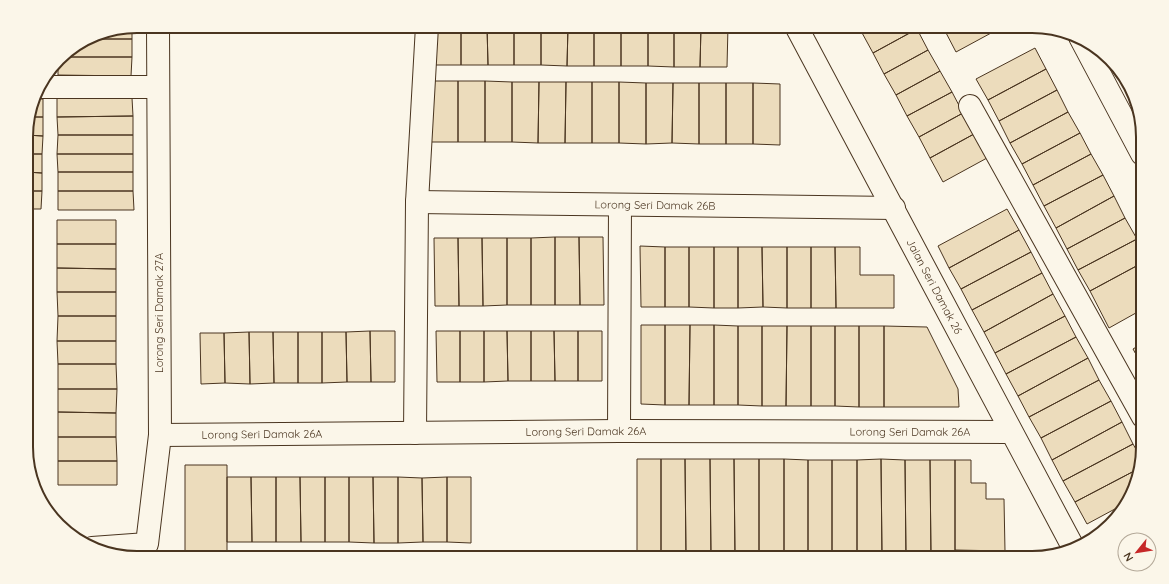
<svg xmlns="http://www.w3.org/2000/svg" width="1169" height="584" viewBox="0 0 1169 584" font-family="Quicksand,sans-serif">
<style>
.building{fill:#ecdcbc;stroke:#4a3520}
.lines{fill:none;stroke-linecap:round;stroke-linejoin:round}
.minor-casing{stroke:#4a3520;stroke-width:24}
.minor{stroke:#fbf6e9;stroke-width:22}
.labels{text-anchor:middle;stroke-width:3;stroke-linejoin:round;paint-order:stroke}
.street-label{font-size:11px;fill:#4a3520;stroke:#fbf6e9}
.rim{fill:none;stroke:#4a3520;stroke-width:2}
</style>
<rect width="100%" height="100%" fill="#fbf6e9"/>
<!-- building -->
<path class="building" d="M434 26H461V65H434Z
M461 26H487L488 65H461Z
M487 26H514V65H488Z
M514 26H541V65H514Z
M541 26H568L567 66 541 65Z
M568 26H594V66H567Z
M594 26H621V66H594Z
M621 26H648V66H621Z
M648 26H674V67L648 66Z
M674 26H701L700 67H674Z
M701 26H728L727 67H700Z
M859 26H871L861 31Z
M871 26H915L917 29 873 53 861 31Z
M949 26H1004L956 52 944 29Z
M132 27V39H87L94 34Z
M917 29 928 50 884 74 873 53Z
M87 39H132V57H61L64 54Z
M1035 48 1046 69 988 100 976 79Z
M928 50 940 71 896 95 884 74Z
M61 57H132L131 76 58 75V60Z
M1046 69 1057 90 999 121 988 100Z
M940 71 952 92 907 116 896 95Z
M432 81H458V142H431Z
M458 81H485V142H458Z
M485 81 512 82V142H485Z
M512 82H539L538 143 512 142Z
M539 82H566L565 143H538Z
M566 82H592V143H565Z
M592 82H619V143H592Z
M619 82 646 83V144L619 143Z
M646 83H673L672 143 646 144Z
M673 83H699V144L672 143Z
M699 83H726V144H699Z
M726 83H753V144H726Z
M753 83 780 84V145L753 144Z
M1057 90 1068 112 1010 143 999 121Z
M952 92 963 113 919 137 907 116Z
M57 98H132L133 116 57 117Z
M34 99H43V117H29Z
M1068 112 1080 133 1022 164 1010 143Z
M963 113 974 134 930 158 919 137Z
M133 116V135H58L57 117Z
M29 117H43V136L26 135V129Z
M1080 133 1091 154 1033 185 1022 164Z
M974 134 987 158 943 182 930 158Z
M26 135 43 136 42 154H26Z
M58 135H133V154H57Z
M26 154H42V173L26 172Z
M57 154H133V172H58Z
M1091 154 1103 175 1044 206 1033 185Z
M26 172 42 173V191H26Z
M58 172H133V191H58Z
M1103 175 1114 196 1056 228 1044 206Z
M26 191H42L41 209H26Z
M58 191H133L134 210H58Z
M1114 196 1125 218 1067 249 1056 228Z
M1007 209 1019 230 949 268 938 246Z
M26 218H32V243H27Z
M1125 218 1137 239 1078 270 1067 249Z
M57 220H116V244H57Z
M1019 230 1031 252 961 289 949 268Z
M555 237V305H531V238Z
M555 237H579L580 305H555Z
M579 237H603L604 305H580Z
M434 238H458L459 306H435Z
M458 238H482L483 306H459Z
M482 238H507V305L483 306Z
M507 238H531V305H507Z
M1137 239 1142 250V263L1090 291 1078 270Z
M27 243H32L33 267H27Z
M57 244H116V269L57 268Z
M640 246 665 247V307H641Z
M665 247H689V307H665Z
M689 247H714V308L689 307Z
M714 247H738V308H714Z
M738 247H762L763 307 738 308Z
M762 247H787V308L763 307Z
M787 247H811V308H787Z
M811 247H835L836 308H811Z
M835 247H860V275H894V308H836Z
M1031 252 1042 273 972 310 961 289Z
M1142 263 1143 309 1109 328 1090 291Z
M27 267H33V291H27Z
M57 268 116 269V292H57Z
M1042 273 1053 294 984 332 972 310Z
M27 291H33V316H27Z
M57 292H116V316H58Z
M1053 294 1065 316 995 353 984 332Z
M27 316H33V340H27Z
M58 316H116V341H57Z
M1065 316 1076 337 1006 374 995 353Z
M641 325H665V405L641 404Z
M665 325H690L689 405H665Z
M690 325H714V405H689Z
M714 325 738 326V405H714Z
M738 326H762V406L738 405Z
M762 326H787L786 406H762Z
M787 326H811V406H786Z
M811 326H835V406H811Z
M835 326H859V407L835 406Z
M859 326H884V407H859Z
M884 326 927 327 958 389 959 407H884Z
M370 331 371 382H347L346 332Z
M370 331H395V382H371Z
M436 331H460V382H437Z
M460 331H484V382H460Z
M484 331H507L508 381 484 382Z
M507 331H531V381H508Z
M531 331H554L555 381H531Z
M554 331H578V381H555Z
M578 331H602V381H578Z
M249 332 250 384 225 383 224 333Z
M249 332H273L274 383 250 384Z
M273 332H298V383H274Z
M298 332H322V383H298Z
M322 332H346L347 382 322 383Z
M200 333H224L225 383 201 384Z
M1076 337 1088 358 1018 396 1006 374Z
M27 340H33V365H27Z
M57 341H116V364H58Z
M1143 343V367L1133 349Z
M1088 358 1099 380 1029 417 1018 396Z
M58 364H116L117 389H58Z
M27 365H33V389H27Z
M1099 380 1111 401 1041 438 1029 417Z
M27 389H33V413H27Z
M58 389H117L116 413 58 412Z
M1111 401 1122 422 1052 460 1041 438Z
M58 412 116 413V437H58Z
M27 413H33V438H27Z
M1122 422 1133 444 1063 481 1052 460Z
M58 437H116L117 461H58Z
M27 438H33V462H27Z
M1133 444 1141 458 1138 469 1075 502 1063 481Z
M637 459H661V558H637Z
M661 459H685L686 558H661Z
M685 459H710L711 558H686Z
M710 459H734L735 558H711Z
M734 459H759V558H735Z
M759 459H784V558H759Z
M784 459 808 460V558H784Z
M881 459 882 558H857V460Z
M881 459 905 460 906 558H882Z
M808 460H832V558H808Z
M832 460H857V558H832Z
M905 460H930L931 558H906Z
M930 460H955V558H931Z
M955 460H971V483H986V499H1004L1005 551 955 550Z
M58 461H117V485H58Z
M27 462H33V478Z
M185 465H227V555H185Z
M1138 469 1132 496 1126 503 1087 524 1075 502Z
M227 477H251L252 542H227Z
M251 477H276V542H252Z
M276 477H300L301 542H276Z
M300 477H325V542H301Z
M325 477H349V542H325Z
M349 477H373L374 543 349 542Z
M373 477H398V543H374Z
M398 477 422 478 423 542 398 543Z
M447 477V542H423L422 478Z
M447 477H471V543L447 542Z"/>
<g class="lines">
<defs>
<g id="minor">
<path id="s1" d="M796 26 1073 547"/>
<path d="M1080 37 1142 154"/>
<path d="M38 87H158"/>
<path d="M970 106 1143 417"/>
<path id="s2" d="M417 202 894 208"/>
<path d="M619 431 620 205"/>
<path d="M415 433 417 202 427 26"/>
<path id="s3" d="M160 435 619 431 1011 432"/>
<path d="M92 548 147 544 160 435 158 26"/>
</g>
</defs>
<!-- minor casing -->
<use href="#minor" class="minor-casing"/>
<!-- minor -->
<use href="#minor" class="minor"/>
</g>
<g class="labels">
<!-- street labels -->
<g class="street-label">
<text dy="4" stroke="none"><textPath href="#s2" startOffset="238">Lorong Seri Damak 26B</textPath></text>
<text dy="4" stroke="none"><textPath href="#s1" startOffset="295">Jalan Seri Damak 26</textPath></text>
<text transform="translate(159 313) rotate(-90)" y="4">Lorong Seri Damak 27A</text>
<text dy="4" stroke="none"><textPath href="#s3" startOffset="426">Lorong Seri Damak 26A</textPath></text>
<text dy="4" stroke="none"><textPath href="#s3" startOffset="750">Lorong Seri Damak 26A</textPath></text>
<text dy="4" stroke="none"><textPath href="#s3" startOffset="102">Lorong Seri Damak 26A</textPath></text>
</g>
</g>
<!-- crop -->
<path d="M0 0H1169V584H0ZM137 33H1032A104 104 0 0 1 1136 137V447A104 104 0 0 1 1032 551H137A104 104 0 0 1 33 447V137A104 104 0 0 1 137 33Z" fill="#fbf6e9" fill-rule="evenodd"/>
<path class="rim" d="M137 33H1032A104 104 0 0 1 1136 137V447A104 104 0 0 1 1032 551H137A104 104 0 0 1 33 447V137A104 104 0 0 1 137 33Z"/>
<!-- north arrow -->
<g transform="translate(1137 552) rotate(240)"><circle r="19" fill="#fbf6e9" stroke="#b4a999"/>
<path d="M0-3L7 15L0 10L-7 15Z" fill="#c62828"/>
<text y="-6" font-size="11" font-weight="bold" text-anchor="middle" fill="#4a3520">N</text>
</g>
</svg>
